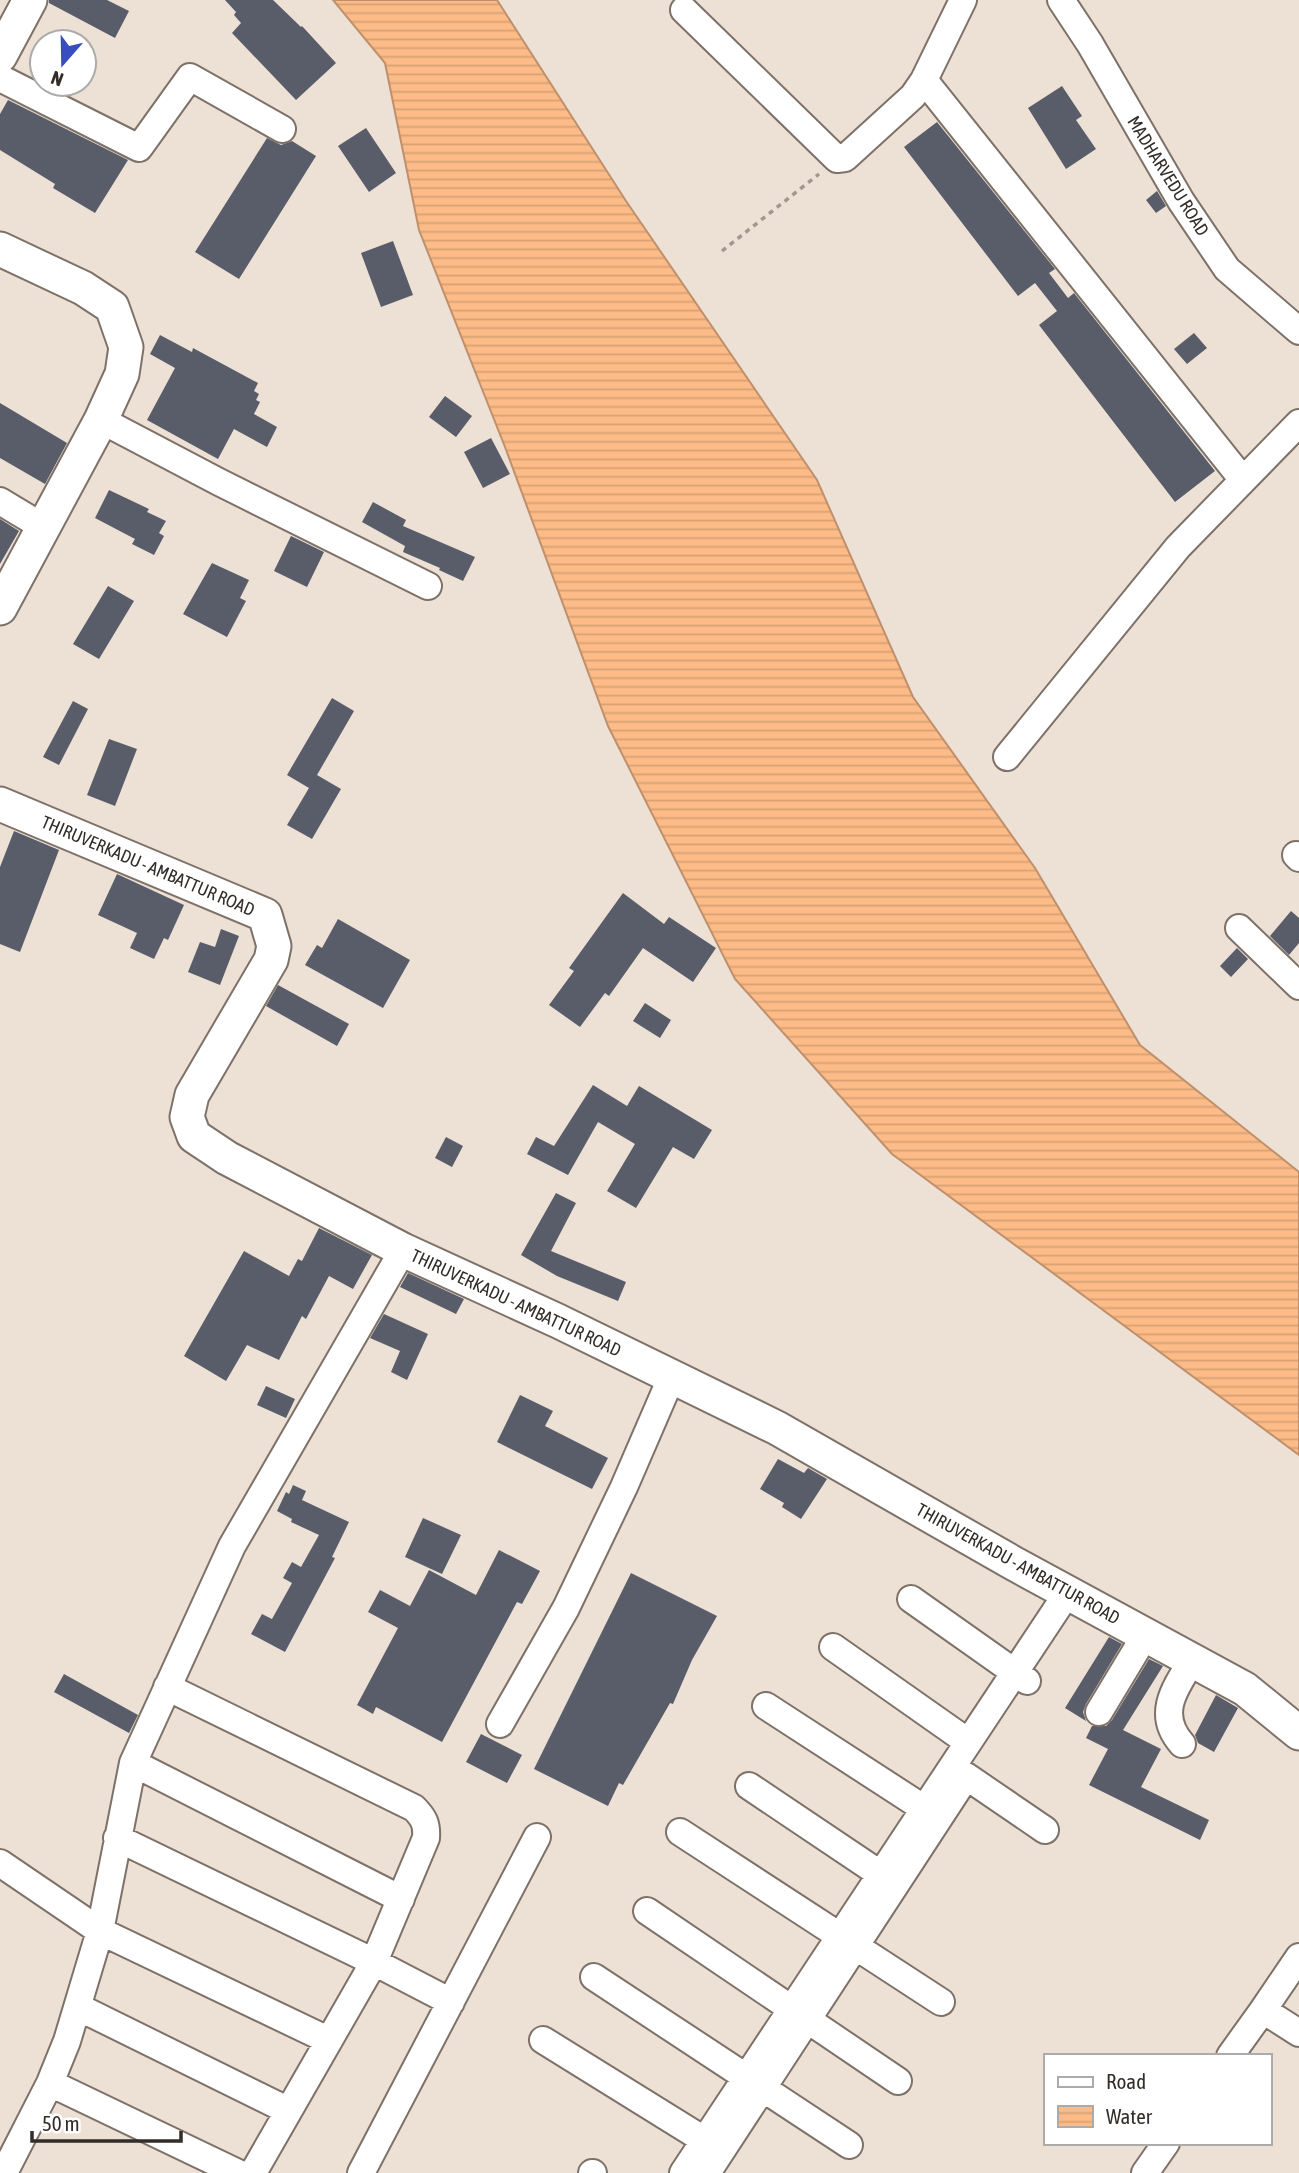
<svg xmlns="http://www.w3.org/2000/svg" width="1299" height="2173" viewBox="0 0 1299 2173" font-family="'Asap Condensed',sans-serif">
<style>
.water{fill:url(#water-rules);stroke:#bf906b;stroke-width:2}
.building{fill:#595d6a}
.lines{fill:none;stroke-linecap:round;stroke-linejoin:round}
.minor-casing{stroke:#7d7168;stroke-width:30}
.major-casing{stroke:#7d7168;stroke-width:37}
.path{stroke:#a1978f;stroke-width:3.5;stroke-dasharray:5 5;stroke-linecap:butt}
.minor{stroke:#fff;stroke-width:26}
.major{stroke:#fff;stroke-width:33}
.labels{text-anchor:middle;stroke-width:7;stroke-linejoin:round;paint-order:stroke}
.street-label{font-size:18px;fill:#322d29;stroke:#fff}
</style>
<defs>
<pattern id="water-rules" width="6" height="5" patternUnits="userSpaceOnUse" patternTransform="scale(1.75)"><rect width="6" height="5" fill="#fcbb87"/><path d="M0 2.5h6" fill="none" stroke="#d8a175"/></pattern>
</defs>
<rect width="100%" height="100%" fill="#ede0d5"/>
<!-- water -->
<path class="water" d="M333 0H497L626 201 817 480 913 697 1035 868 1140 1045 1299 1172V1455L892 1154 735 979 608 726 505 447 419 230 385 63Z"/>
<!-- building -->
<path class="building" d="M49 0H107L129 11 115 38 49 3Z
M225 0H273L301 27 302 26 336 63 296 100 232 33 241 23 234 15 236 12Z
M1062 86 1082 116 1076 120 1096 149 1066 169 1028 108Z
M8 100 128 160 95 213 53 188 55 184 0 150V114Z
M937 122 1055 269 1049 273 1068 298 1074 293 1215 471 1175 502 1039 325 1057 311 1035 283 1018 296 904 147Z
M366 128 396 173 369 192 338 146Z
M267 138 281 145 292 141 316 156 239 279 195 252Z
M1157 191 1166 206 1156 213 1146 200Z
M393 241 413 295 381 307 361 253Z
M1194 333 1207 348 1187 364 1174 349Z
M160 335 192 352 193 348 258 383 254 391 259 394 256 400 260 402 254 414 277 427 267 447 234 429 218 459 147 420 175 368 150 354Z
M445 396 472 416 456 437 429 417Z
M0 403 67 443 45 484 0 458Z
M491 438 510 474 483 488 464 452Z
M109 490 149 509 147 512 166 521 159 533 164 536 154 555 132 544 135 539 95 518Z
M373 502 406 520 403 526 475 557 463 581 439 570 440 568 403 552 405 546 362 522Z
M0 519 19 531 0 564Z
M291 536 324 552 307 587 274 571Z
M212 563 249 580 240 598 246 601 227 637 183 614Z
M108 586 134 601 99 659 73 644Z
M332 698 354 711 317 775 341 789 312 839 287 825 309 788 287 775Z
M73 701 88 709 59 765 43 757Z
M109 739 137 749 115 806 87 795Z
M14 831 59 850 20 952 0 944V867Z
M117 874 184 905 168 940 164 938 154 959 130 948 137 933 98 915Z
M623 893 664 924 669 917 716 948 693 982 643 948 609 996 605 993 580 1027 549 1005 574 971 569 968Z
M1291 911 1299 918V943L1289 955 1270 936Z
M338 919 410 960 383 1008 305 965 317 945 322 948Z
M221 929 239 936 220 985 188 972 200 942 215 947Z
M1237 948 1248 959 1231 977 1220 966Z
M278 985 349 1024 337 1046 266 1006Z
M645 1003 671 1020 660 1038 633 1021Z
M593 1085 627 1106 639 1086 712 1130 694 1159 673 1147 636 1208 607 1191 635 1144 598 1122 568 1175 527 1154 536 1137 554 1146Z
M446 1137 463 1146 452 1167 435 1158Z
M556 1193 576 1203 551 1251 626 1282 618 1301 557 1276 521 1255Z
M319 1228 372 1255 353 1289 329 1276 306 1319 302 1316 279 1360 247 1345 226 1381 184 1356 244 1251 289 1276 298 1259 302 1261Z
M408 1273 464 1299 456 1314 400 1287Z
M384 1314 428 1334 407 1380 391 1372 400 1351 370 1338Z
M266 1386 295 1399 286 1418 257 1405Z
M520 1395 553 1411 545 1426 608 1458 592 1489 497 1442Z
M778 1459 804 1473 808 1468 827 1479 801 1519 782 1507 784 1503 760 1489Z
M293 1485 306 1491 302 1500 349 1522 332 1557 335 1558 285 1652 251 1634 262 1614 272 1619 292 1583 283 1578 292 1562 301 1567 319 1535 291 1522 292 1519 277 1511 286 1492 289 1494Z
M423 1518 461 1535 442 1574 405 1557Z
M499 1550 540 1571 522 1604 517 1602 442 1742 376 1707 373 1714 357 1705 398 1628 368 1612 380 1590 410 1606 429 1570 476 1595Z
M631 1573 717 1616 692 1660 673 1704 670 1703 623 1785 619 1783 608 1806 534 1769Z
M1109 1637 1122 1644 1086 1704 1083 1712 1086 1721 1065 1708Z
M1149 1659 1163 1666 1123 1730 1161 1749 1141 1787 1209 1820 1200 1840 1089 1785 1108 1749 1086 1738 1092 1726H1106L1112 1720Z
M64 1674 138 1715 129 1733 54 1692Z
M1216 1695 1238 1708 1214 1752 1198 1743 1195 1735Z
M481 1734 522 1755 507 1783 466 1762Z"/>
<g class="lines">
<defs>
<path id="minor" d="M1061 0 1090 44 1181 201 1227 269 1299 331
M684 10 837 159 845 158 913 96 924 80 963 0
M0 78 139 148 190 77 282 129
M924 80 1243 480
M101 420 219 482 428 586
M0 501 43 527
M1007 757 1178 547 1299 423
M1296 855 1299 858
M1239 928 1299 986
M911 1599 1027 1681
M833 1647 968 1742
M167 1687 414 1808C424 1818 427 1824 426 1838L374 1962 253 2173
M766 1706 937 1817
M1099 1712 1146 1634
M500 1724 566 1608 624 1487 672 1376
M1182 1744C1156 1715 1174 1689 1192 1661
M133 1763 401 1899
M966 1776 1045 1830
M749 1786 880 1874
M680 1832 941 2002
M117 1838 374 1962 451 2002
M0 1863 100 1931 328 2040
M647 1911 898 2081
M1299 1957 1263 2010 1299 2033
M594 1977 849 2145
M78 2007 287 2110
M543 2040 717 2148
M1230 2056 1263 2010
M50 2083 238 2173
M4 2173 50 2083 67 2041 100 1931 133 1763 232 1546 403 1250
M361 2173 537 1837
M592 2173H593
M683 2173 1068 1592
M707 2173 962 1783
M1145 2173 1166 2143"/>
<path id="major" d="M0 56 30 0
M0 249 83 288 112 307 126 347 122 374 101 420 0 608
M0 804 265 915 274 946 271 960 192 1095 187 1117 194 1136 227 1158 403 1250 558 1321 777 1428 1013 1563 1245 1689 1299 1733"/>
</defs>
<!-- minor casing -->
<use href="#minor" class="minor-casing"/>
<!-- major casing -->
<use href="#major" class="major-casing"/>
<!-- path -->
<path class="path" d="M722 251 819 174"/>
<!-- minor -->
<use href="#minor" class="minor"/>
<!-- major -->
<use href="#major" class="major"/>
</g>
<g class="labels">
<!-- street labels -->
<g class="street-label">
<text transform="translate(1168 176) rotate(58)" y="6">MADHARVEDU ROAD</text>
<text transform="translate(148 866) rotate(23)" y="6">THIRUVERKADU - AMBATTUR ROAD</text>
<text transform="translate(516 1303) rotate(25)" y="6">THIRUVERKADU - AMBATTUR ROAD</text>
<text transform="translate(1018 1564) rotate(29)" y="6">THIRUVERKADU - AMBATTUR ROAD</text>
</g>
</g>
<!-- legend -->
<rect x="1044" y="2054" width="228" height="91" fill="#ffffff" stroke="#adaba9" stroke-width="2"/>
<rect x="1058" y="2077" width="35" height="10" fill="#ffffff" stroke="#adaba9" stroke-width="2"/>
<text x="1106" y="2089" font-size="21" fill="#322d29">Road</text>
<rect x="1058" y="2106" width="35" height="21" fill="url(#water-rules)" stroke="#adaba9" stroke-width="2"/>
<text x="1106" y="2124" font-size="21" fill="#322d29">Water</text>
<!-- north arrow -->
<g transform="translate(63 63) rotate(200)"><circle r="33" fill="#ffffff" stroke="#adaba9" stroke-width="2"/>
<path d="M0-5L12 26L0 18L-12 26Z" fill="#384ec0"/>
<text y="-10" font-size="19" font-weight="bold" text-anchor="middle" fill="#322d29">N</text>
</g>
<!-- scale -->
<path d="M32 2131v10h149v-10" fill="none" stroke="#322d29" stroke-width="3.5"/>
<text x="42" y="2131" font-size="21" fill="#322d29" stroke="#ffffff" stroke-width="5" paint-order="stroke">50 m</text>
</svg>
